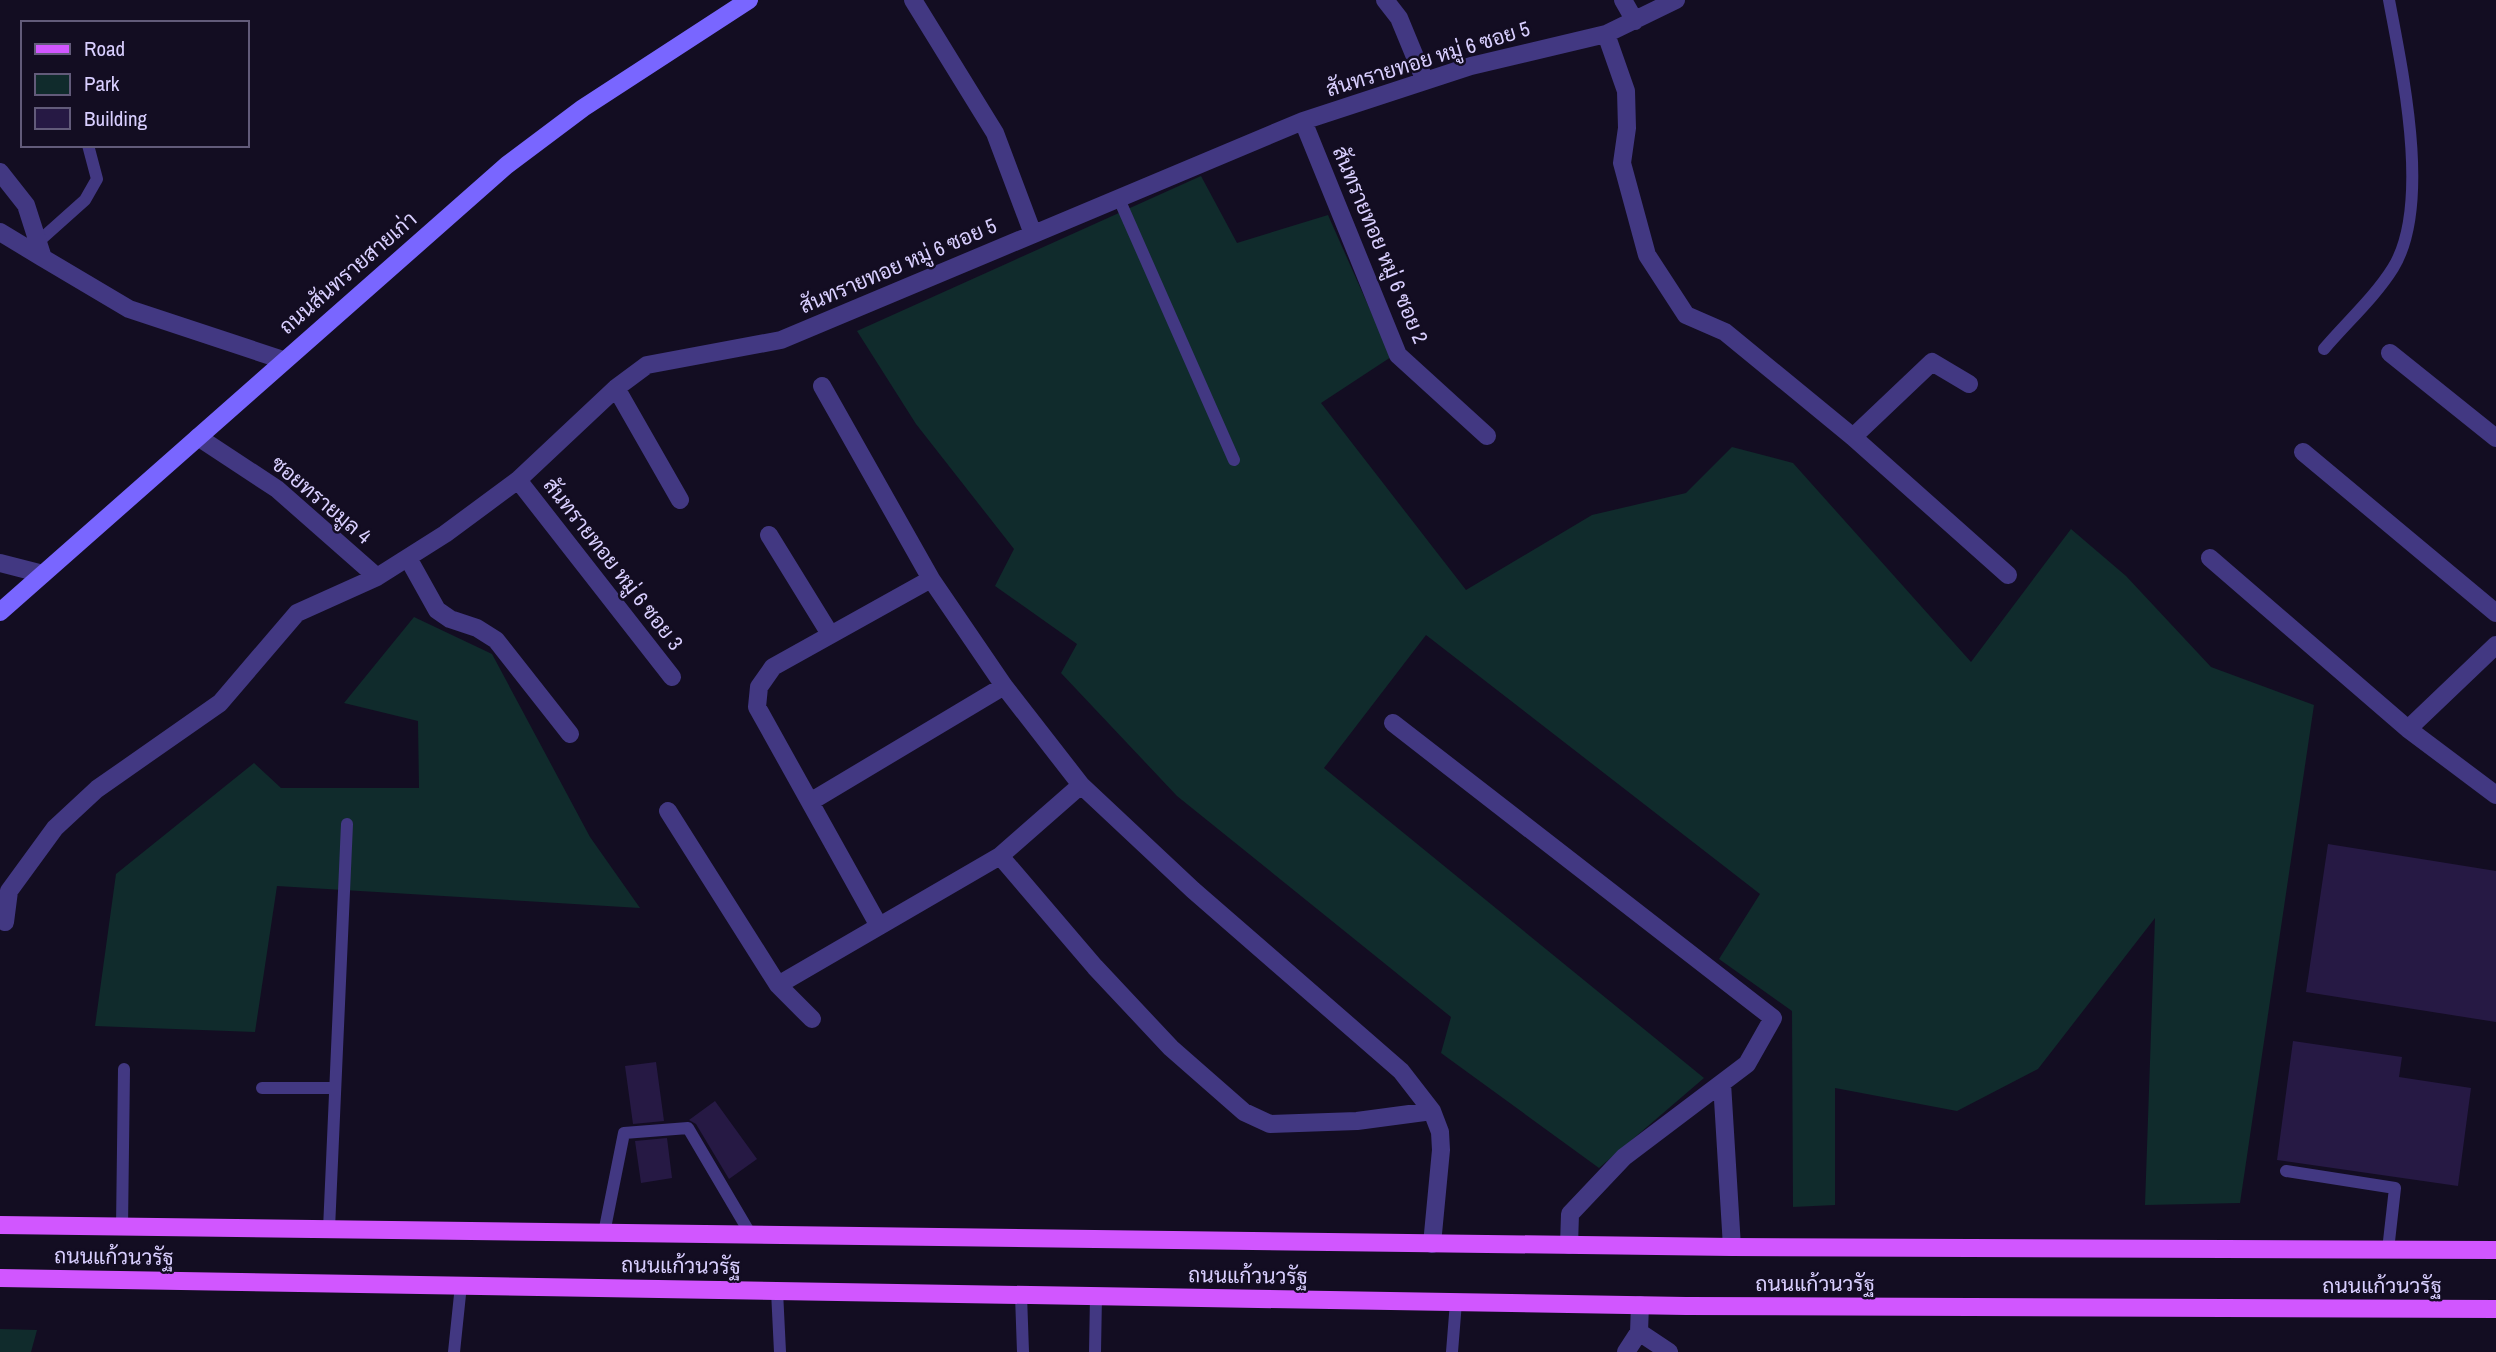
<svg xmlns="http://www.w3.org/2000/svg" width="2496" height="1352" viewBox="0 0 2496 1352" font-family="'Archivo Narrow',Sarabun,sans-serif">
<style>
.green{fill:#102b2c}
.building{fill:#261944}
.lines{fill:none;stroke-linecap:round;stroke-linejoin:round}
.service{stroke:#423882;stroke-width:12}
.minor{stroke:#423882;stroke-width:18}
.secondary{stroke:#7966ff;stroke-width:18}
.primary{stroke:#d156ff;stroke-width:18}
.labels{text-anchor:middle;stroke-width:5;stroke-linejoin:round;paint-order:stroke}
.street-label{font-size:21px;fill:#d9cfff;stroke:#130d22}
</style>
<rect width="100%" height="100%" fill="#130d22"/>
<!-- green -->
<path class="green" d="M1201 176 1237 243 1328 215 1391 357 1321 403 1466 590 1592 515 1686 493 1732 447 1793 463 1971 662 2071 529 2126 576 2211 667 2314 705 2240 1203 2145 1205 2155 918 2038 1069 1957 1111 1835 1088V1205L1793 1207 1792 1011 1719 959 1760 894 1426 635 1324 768 1704 1078 1599 1168 1441 1053 1451 1017 1177 796 1061 673 1077 644 995 586 1014 549 916 424 857 331Z
M414 617 492 654 590 837 640 908 277 886 255 1032 95 1026 116 874 254 763 281 788H419L418 721 344 703Z
M0 1329 37 1330 31 1352H0Z"/>
<!-- building -->
<path class="building" d="M2328 844 2496 871V1022L2306 992Z
M2293 1041 2402 1057 2399 1077 2471 1088 2458 1186 2277 1160Z
M656 1062 664 1121 633 1124 625 1066Z
M715 1101 757 1159 729 1179 696 1124 689 1120Z
M667 1138 672 1178 641 1183 635 1141Z"/>
<g class="lines">
<!-- service -->
<path class="service" d="M1119 199 1234 460
M38 242 85 200 97 179 88 145
M2324 349C2346 323 2375 297 2393 268 2432 205 2402 70 2389 0
M262 1088H335
M2286 1171 2395 1188 2388 1250
M122 1227 124 1069
M329 1229 347 824
M604 1233 624 1133 688 1128 751 1235
M777 1291 780 1352
M1021 1295 1023 1352
M454 1352 461 1285
M1095 1352 1096 1296
M1452 1352 1456 1302"/>
<!-- minor -->
<path class="minor" d="M913 0 995 133 1033 234
M1385 0 1399 18 1425 81
M1623 0 1635 21
M1606 34 1626 91 1627 128 1622 163 1647 255 1686 315 1725 332 1853 437 1932 362 1969 384
M1303 121 1398 355 1487 436
M0 172 26 205 43 258 129 309 283 360
M0 232 43 258
M2390 353 2496 438
M822 386 931 579 1004 686 1081 785 1193 890 1401 1071 1432 1111 1440 1132 1441 1150 1432 1244
M616 388 680 500
M198 437 277 489 377 577
M1853 437 2008 575
M2303 452 2496 613
M518 480 672 677
M769 535 830 634
M408 558 437 610 450 619 477 628 496 640 570 734
M2210 558 2408 729 2496 795
M0 563 43 574
M1393 723 1773 1018 1747 1064 1624 1157 1570 1214 1569 1245
M2408 729 2496 645
M810 802 1004 686
M668 811 778 985 812 1019
M1000 856 1095 967 1171 1048 1244 1112 1270 1124 1357 1121 1432 1111
M5 922 9 891 55 828 97 789 220 703 297 613 377 577 445 534 518 480 616 388 647 365 781 340 1303 121 1471 66 1606 34 1676 0
M879 926 757 707 759 687 773 667 931 579
M778 985 1000 856 1081 785
M1722 1083 1732 1247
M1639 1332 1669 1352
M1626 1352 1639 1332 1640 1305"/>
<!-- secondary -->
<path class="secondary" d="M0 612 507 165 583 108 749 0"/>
<!-- primary -->
<path class="primary" d="M0 1225 1732 1247 2496 1250
M0 1278 1686 1306 2496 1309"/>
</g>
<g class="labels">
<!-- street labels -->
<g class="street-label">
<text transform="translate(1428 59) rotate(-17)" y="7">สันทรายทอย หมู่ 6 ซอย 5</text>
<text transform="translate(1380 245) rotate(67)" y="7">สันทรายทอย หมู่ 6 ซอย 2</text>
<text transform="translate(898 266) rotate(-23)" y="7">สันทรายทอย หมู่ 6 ซอย 5</text>
<text transform="translate(348 273) rotate(-41)" y="7">ถนนสันทรายสายเก่า</text>
<text transform="translate(321 500) rotate(40)" y="7">ซอยทรายมูล 4</text>
<text transform="translate(613 564) rotate(52)" y="7">สันทรายทอย หมู่ 6 ซอย 3</text>
<text transform="translate(114 1257) rotate(1)" y="7">ถนนแก้วนวรัฐ</text>
<text transform="translate(681 1266) rotate(1)" y="7">ถนนแก้วนวรัฐ</text>
<text transform="translate(1248 1276) rotate(1)" y="7">ถนนแก้วนวรัฐ</text>
<text x="1815" y="1291">ถนนแก้วนวรัฐ</text>
<text x="2382" y="1293">ถนนแก้วนวรัฐ</text>
</g>
</g>
<!-- legend -->
<rect x="21" y="21" width="228" height="126" fill="#130d22" stroke="#625b7a" stroke-width="2"/>
<rect x="35" y="44" width="35" height="10" fill="#d156ff" stroke="#625b7a" stroke-width="2"/>
<text x="84" y="56" font-size="21" fill="#d9cfff">Road</text>
<rect x="35" y="74" width="35" height="21" fill="#102b2c" stroke="#625b7a" stroke-width="2"/>
<text x="84" y="91" font-size="21" fill="#d9cfff">Park</text>
<rect x="35" y="108" width="35" height="21" fill="#261944" stroke="#625b7a" stroke-width="2"/>
<text x="84" y="126" font-size="21" fill="#d9cfff">Building</text>
</svg>
